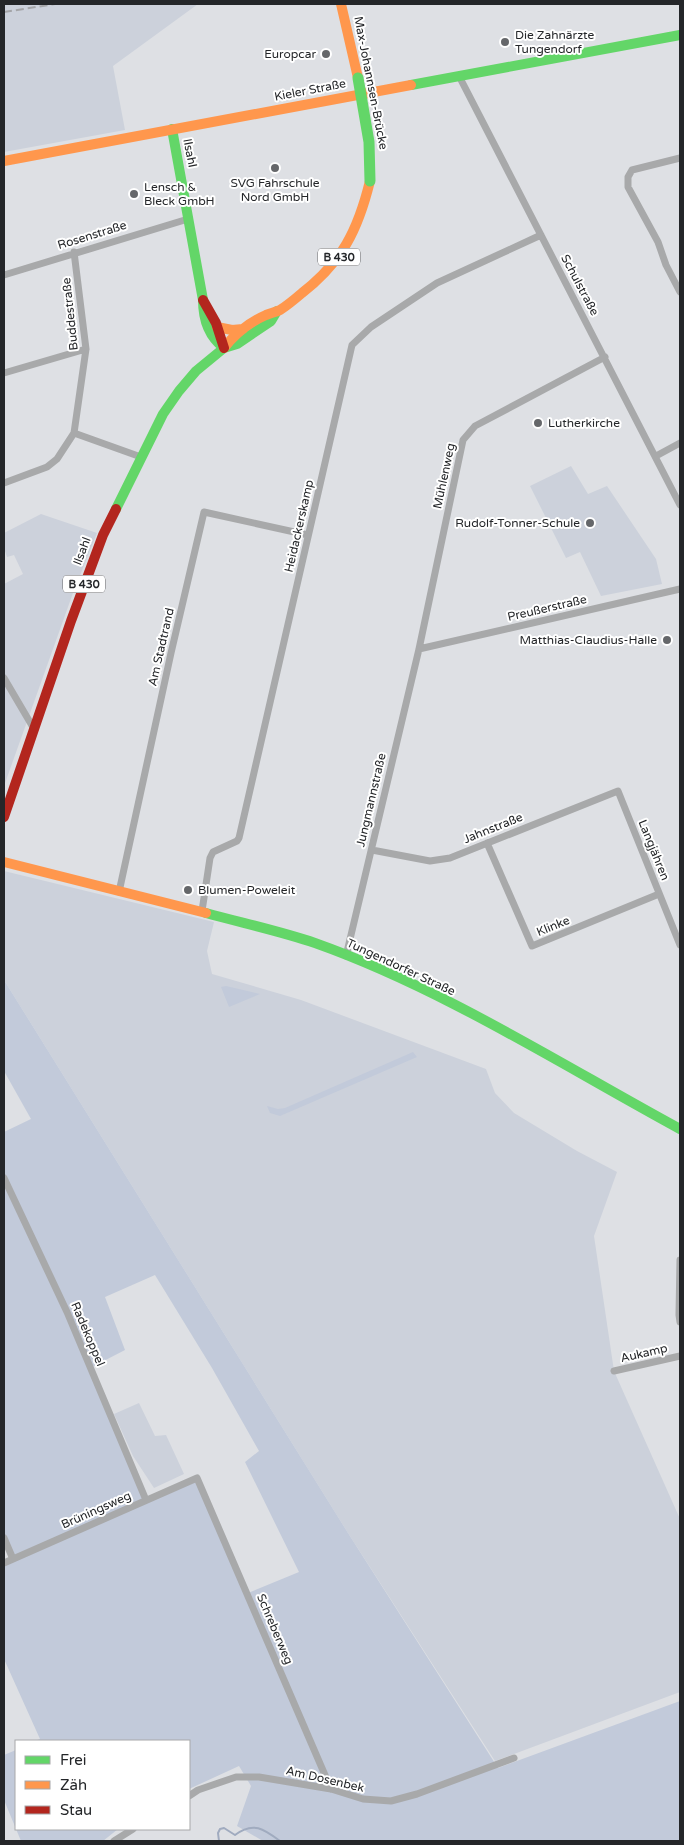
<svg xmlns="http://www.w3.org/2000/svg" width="684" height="1845" viewBox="0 0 684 1845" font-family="'Varela Round',sans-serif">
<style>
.built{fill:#ccd1db}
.green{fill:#c2cada;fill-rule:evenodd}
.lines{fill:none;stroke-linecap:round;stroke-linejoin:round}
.stream{stroke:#a0abbf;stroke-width:2}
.street{stroke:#a8a9aa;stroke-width:7}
.fast{stroke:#63d668;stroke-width:10}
.slow{stroke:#ff974d;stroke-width:10}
.jam{stroke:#b3261e;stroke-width:10}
.rail{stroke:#a4a5a8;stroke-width:2;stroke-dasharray:8 4;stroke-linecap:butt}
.fast-bridge{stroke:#63d668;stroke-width:11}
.poi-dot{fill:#65676a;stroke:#fff;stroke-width:2}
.labels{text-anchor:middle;stroke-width:4;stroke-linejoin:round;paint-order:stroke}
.shield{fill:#fff;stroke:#666769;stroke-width:1}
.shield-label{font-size:11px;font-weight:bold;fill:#242629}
.poi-label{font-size:12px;fill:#242629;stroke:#fff;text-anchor:start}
.street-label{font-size:12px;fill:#242629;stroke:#fff}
</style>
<rect width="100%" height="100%" fill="#dee0e4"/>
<!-- built -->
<path class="built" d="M4 4H198L113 66 125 130 4 152Z
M571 466 588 494 607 486 656 559 662 584 601 596 580 552 566 558 530 486Z
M41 514 97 533 73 593 4 786V584L23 574 14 555 7 557 4 548V533Z
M4 871 214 922 207 951 212 974 301 1000 486 1069 495 1093 514 1113 577 1151 617 1172 594 1236 614 1371 680 1519V1692L495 1761 348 1533 4 980Z
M139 1403 155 1436 166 1435 184 1474 154 1488 133 1456 114 1414Z"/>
<!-- green -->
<path class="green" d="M4 980 348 1533 498 1768 680 1701V1841H263L237 1826 251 1786 239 1766 189 1789V1741H35L40 1739 4 1659V1563L13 1559 4 1538V1132L31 1119 4 1071ZM155 1275 212 1368 259 1451 245 1462 299 1572 248 1593 197 1478 146 1500 90 1368 125 1350 105 1297Z
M226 986 260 994 229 1007 221 987Z
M413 1052 417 1057 280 1116 270 1113 267 1106 278 1109 285 1108Z
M16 1750V1829H118L103 1841H21L4 1800V1755Z"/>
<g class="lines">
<!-- stream -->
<path class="stream" d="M219 1841 218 1833 220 1829 224 1828 235 1835C253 1821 264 1829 280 1841"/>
<!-- street -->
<path class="street" d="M459 76 680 505
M680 158 632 170 628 177V187L658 242 666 265 680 292
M4 275 188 219
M4 373 86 349
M74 433 141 457
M656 456 680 443
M4 483 47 467 57 459 74 433 86 349 74 252
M419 649 680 589
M4 678 34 729
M487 843 532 946 659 894
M372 850 430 861 450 858 618 791 680 945
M119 892 171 653 204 512 308 535
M202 911 210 858 213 852 237 841 239 838 352 345 371 327 437 283 541 235
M346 956 419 649 463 440 475 426 605 357
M4 1178 67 1312 146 1500
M680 1260 679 1315 680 1322
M614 1371 680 1356
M4 1538 13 1559
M4 1563 197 1478 331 1789
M189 1796 198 1790 236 1777H259L331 1789 363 1799 391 1801 417 1794 514 1758
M114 1841 133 1829"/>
<!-- fast -->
<path class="fast" d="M411 85 680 35
M172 129 203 300C203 320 208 336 224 348
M116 509 163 414 179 391 196 371 224 348 237 344 271 321 277 311
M206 913C242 923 280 931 315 943 442 988 562 1065 680 1129"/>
<!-- slow -->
<path class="slow" d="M341 4 358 78
M4 161 411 85
M217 327 232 330 243 329
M224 348C235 334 250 322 266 315 271 313 276 312 280 310 288 305 295 299 302 293 342 262 358 230 370 181
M4 862 206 913"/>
<!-- jam -->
<path class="jam" d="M203 300 216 323 224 348
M4 817 71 621 103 535 116 509"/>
<!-- rail -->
<path class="rail" d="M4 4H5
M4 12 55 4"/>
<!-- fast-bridge -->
<path class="fast-bridge" d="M358 78 369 142 370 181"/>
</g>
<!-- markers -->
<g class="poi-dot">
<circle cx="505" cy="42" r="5"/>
<circle cx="326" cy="54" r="5"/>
<circle cx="275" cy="168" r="5"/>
<circle cx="134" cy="194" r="5"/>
<circle cx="538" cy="423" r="5"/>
<circle cx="590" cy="523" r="5"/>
<circle cx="667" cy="640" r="5"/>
<circle cx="188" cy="890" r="5"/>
</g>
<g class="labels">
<!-- shield labels -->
<g class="shield">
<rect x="318" y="248.5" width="42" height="17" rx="4"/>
<rect x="63" y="575.5" width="42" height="17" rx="4"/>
</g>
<g class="shield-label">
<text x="339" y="261">B 430</text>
<text x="84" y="588">B 430</text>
</g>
<!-- poi labels -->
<g class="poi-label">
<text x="515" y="39">Die Zahnärzte<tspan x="515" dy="14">Tungendorf</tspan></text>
<text x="316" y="58" text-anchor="end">Europcar</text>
<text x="275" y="187" text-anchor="middle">SVG Fahrschule<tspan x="275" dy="14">Nord GmbH</tspan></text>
<text x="144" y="191">Lensch &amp;<tspan x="144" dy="14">Bleck GmbH</tspan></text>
<text x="548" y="427">Lutherkirche</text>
<text x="580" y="527" text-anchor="end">Rudolf-Tonner-Schule</text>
<text x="657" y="644" text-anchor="end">Matthias-Claudius-Halle</text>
<text x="198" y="894">Blumen-Poweleit</text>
</g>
<!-- street labels -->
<g class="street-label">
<text transform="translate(371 83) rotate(79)" y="4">Max-Johannsen-Brücke</text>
<text transform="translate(310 90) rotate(-11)" y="4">Kieler Straße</text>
<text transform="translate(190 153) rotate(79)" y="4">Ilsahl</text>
<text transform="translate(92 235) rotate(-17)" y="4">Rosenstraße</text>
<text transform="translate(580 285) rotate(62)" y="4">Schulstraße</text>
<text transform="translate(70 314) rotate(-96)" y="4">Buddestraße</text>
<text transform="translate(444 476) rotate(-78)" y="4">Mühlenweg</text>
<text transform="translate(299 526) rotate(-77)" y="4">Heidackerskamp</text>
<text transform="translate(82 551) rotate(-69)" y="4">Ilsahl</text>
<text transform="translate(547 608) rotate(-13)" y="4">Preußerstraße</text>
<text transform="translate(161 647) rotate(-77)" y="4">Am Stadtrand</text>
<text transform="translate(371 800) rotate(-77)" y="4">Jungmannstraße</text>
<text transform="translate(493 828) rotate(-22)" y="4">Jahnstraße</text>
<text transform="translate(654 850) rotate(68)" y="4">Langjähren</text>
<text transform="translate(553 926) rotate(-22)" y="4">Klinke</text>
<text transform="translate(401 967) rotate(25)" y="4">Tungendorfer Straße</text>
<text transform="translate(88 1334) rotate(67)" y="4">Radekoppel</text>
<text transform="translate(644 1353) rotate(-13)" y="4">Aukamp</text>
<text transform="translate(96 1510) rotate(-24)" y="4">Brüningsweg</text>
<text transform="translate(275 1629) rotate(67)" y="4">Schreberweg</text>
<text transform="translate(325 1779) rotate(13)" y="4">Am Dosenbek</text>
</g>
</g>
<!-- border -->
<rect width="684" height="1845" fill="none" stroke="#242629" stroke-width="10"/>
<!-- legend -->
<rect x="15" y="1740" width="175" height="90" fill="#ffffff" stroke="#a7a8a9"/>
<rect x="25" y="1756" width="25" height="8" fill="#63d668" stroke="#a7a8a9"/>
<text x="60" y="1765" font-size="15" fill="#242629">Frei</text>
<rect x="25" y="1781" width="25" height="8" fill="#ff974d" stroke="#a7a8a9"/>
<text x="60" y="1790" font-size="15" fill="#242629">Zäh</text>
<rect x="25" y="1806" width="25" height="8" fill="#b3261e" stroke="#a7a8a9"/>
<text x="60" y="1815" font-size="15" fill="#242629">Stau</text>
</svg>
